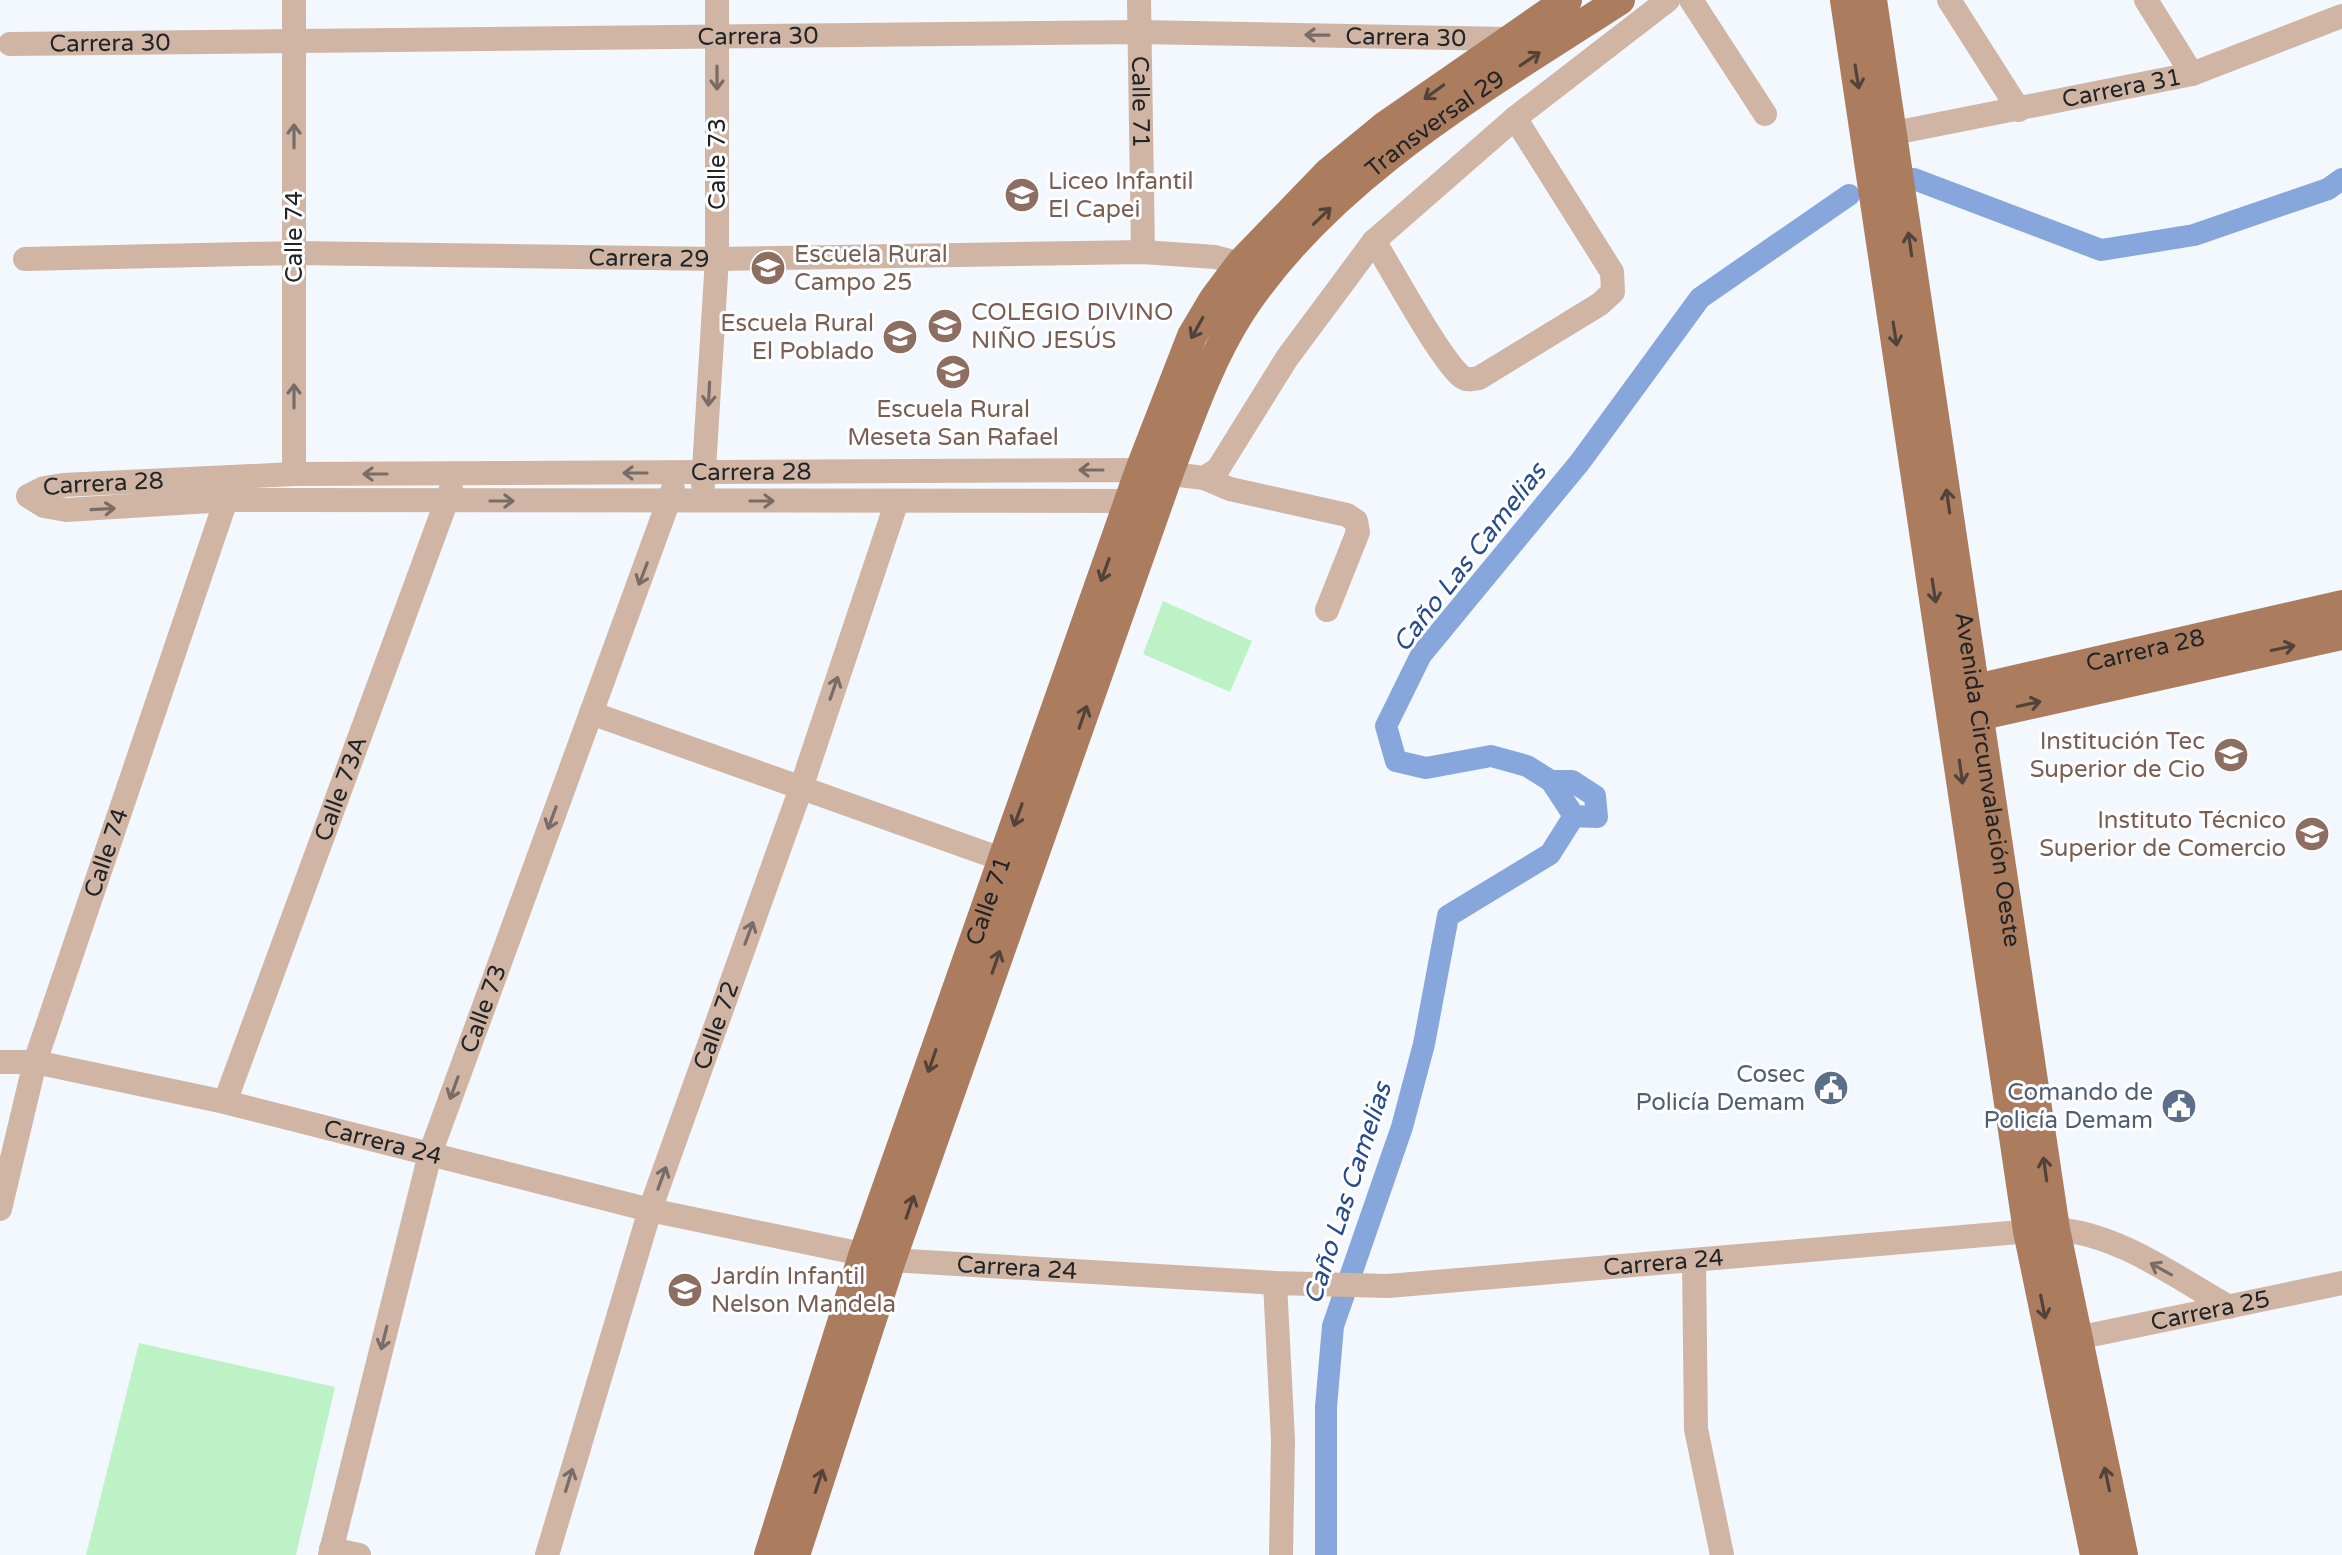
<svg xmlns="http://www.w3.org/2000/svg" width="2342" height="1555" viewBox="0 0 2342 1555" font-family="'Varela Round',sans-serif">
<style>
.green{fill:#bcf2c5}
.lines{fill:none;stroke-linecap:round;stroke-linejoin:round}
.canal{stroke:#86a6dc;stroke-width:22}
.minor{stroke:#d0b5a5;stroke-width:24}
.major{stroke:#ac7c5e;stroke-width:30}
.oneway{stroke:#796c66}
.oneway2{stroke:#52433a}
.labels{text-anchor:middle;stroke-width:6;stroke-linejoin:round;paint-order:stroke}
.street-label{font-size:24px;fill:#222426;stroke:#fff}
.education-label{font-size:24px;fill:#785e54;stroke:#fff;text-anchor:start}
.service-label{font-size:24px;fill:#4e5e75;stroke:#fff;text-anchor:end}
.water-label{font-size:26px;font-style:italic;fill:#274b8d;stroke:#fff}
</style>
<rect width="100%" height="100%" fill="#f2f8fd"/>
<!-- green -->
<path class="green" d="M1163 601 1252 641 1230 692 1143 654Z
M139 1343 335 1387 296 1555H86Z"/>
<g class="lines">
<!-- canal -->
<path class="canal" d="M1914 179 2101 250 2194 235 2328 189 2342 179
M1551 781H1572L1595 796 1597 817 1574 816
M1326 1555V1407L1333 1326 1402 1127 1424 1044 1448 916 1550 854 1574 816 1551 781 1527 766 1491 756 1426 768 1396 761 1386 726 1421 655 1580 462 1700 298 1849 195"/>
<!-- minor -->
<g class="minor">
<path d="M294 0V474"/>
<path id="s1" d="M1139 0 1143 252"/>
<path d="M1691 0 1765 114"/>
<path d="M1949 0 2019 110"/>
<path d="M2146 0 2192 74"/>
<path id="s2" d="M10 44 1139 32 1507 39"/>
<path id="s3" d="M1894 133 2192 74 2342 16"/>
<path d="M1374 241C1391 268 1441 361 1462 377 1468 381 1473 379 1479 378L1600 304 1613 292 1612 272 1515 118"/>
<path id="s4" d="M25 259 294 253 717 259 1143 252 1215 257 1256 268"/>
<path d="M1204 478 1230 489 1347 515 1356 521 1358 532 1327 610"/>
<path d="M703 485 717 259V0"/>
<path id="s5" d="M1145 501 226 500 66 510 44 506 28 496 44 488 63 485 294 474 1140 470 1204 478 1218 469 1287 358 1374 241 1515 118 1668 0"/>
<path d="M591 713 1018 865"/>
<path id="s6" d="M0 1062H35L225 1102 650 1210 891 1260 1275 1283 1388 1286 2055 1229C2119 1234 2174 1276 2229 1307"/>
<path id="s7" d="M225 1102 451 489"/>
<path id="s8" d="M0 1209 35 1062 226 500"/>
<path d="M1694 1261 1696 1429 1722 1555"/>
<path d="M1275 1283 1283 1440 1281 1555"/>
<path id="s9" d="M2077 1338 2342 1283"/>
<path d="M331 1549 359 1555"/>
<path id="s10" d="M330 1555 430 1154 673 489"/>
<path id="s11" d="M547 1555 650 1210 801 788 897 501"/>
</g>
<!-- major -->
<g class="major">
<path d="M1845 0 2028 1231 2095 1555"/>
<path id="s12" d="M1872 0 2055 1229 2123 1555"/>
<path id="s13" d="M1958 693 2342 605"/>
<path d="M1959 720 2342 635"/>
<path id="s14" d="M769 1555 863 1256 1140 470 1192 336 1214 299 1241 263 1329 172 1385 126 1567 0"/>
<path id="s15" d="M795 1555 891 1260 1169 472C1190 417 1209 361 1241 311 1331 174 1486 87 1620 0"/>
</g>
</g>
<!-- one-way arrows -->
<defs><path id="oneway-shaft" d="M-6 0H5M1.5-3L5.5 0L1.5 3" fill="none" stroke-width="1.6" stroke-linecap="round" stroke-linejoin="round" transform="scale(2)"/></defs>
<g class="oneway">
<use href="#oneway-shaft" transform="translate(1317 35) rotate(-179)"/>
<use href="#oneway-shaft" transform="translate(717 78) rotate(90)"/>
<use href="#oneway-shaft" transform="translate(294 136) rotate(-90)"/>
<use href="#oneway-shaft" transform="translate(709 394) rotate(93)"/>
<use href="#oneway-shaft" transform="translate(294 396) rotate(-90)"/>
<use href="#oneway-shaft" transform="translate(1091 470) rotate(180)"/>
<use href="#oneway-shaft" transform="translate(635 473) rotate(180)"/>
<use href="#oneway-shaft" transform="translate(375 474) rotate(180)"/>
<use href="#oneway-shaft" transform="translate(502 501)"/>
<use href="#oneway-shaft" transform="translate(762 501)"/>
<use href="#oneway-shaft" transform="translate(103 509) rotate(-3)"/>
<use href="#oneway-shaft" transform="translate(643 574) rotate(111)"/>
<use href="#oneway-shaft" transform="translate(834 688) rotate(-71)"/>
<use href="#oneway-shaft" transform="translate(552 818) rotate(110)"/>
<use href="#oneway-shaft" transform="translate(749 933) rotate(-70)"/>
<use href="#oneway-shaft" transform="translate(454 1088) rotate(110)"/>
<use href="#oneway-shaft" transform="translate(662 1178) rotate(-70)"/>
<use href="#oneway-shaft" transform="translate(2161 1269) rotate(-151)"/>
<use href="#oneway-shaft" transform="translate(384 1338) rotate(104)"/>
<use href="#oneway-shaft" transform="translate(569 1480) rotate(-73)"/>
</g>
<g class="oneway2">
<use href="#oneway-shaft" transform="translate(1530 59) rotate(-34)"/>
<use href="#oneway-shaft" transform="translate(1857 77) rotate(81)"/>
<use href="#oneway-shaft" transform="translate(1434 92) rotate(144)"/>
<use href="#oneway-shaft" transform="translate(1322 216) rotate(-44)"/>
<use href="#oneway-shaft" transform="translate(1910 244) rotate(-98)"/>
<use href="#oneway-shaft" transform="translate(1197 328) rotate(119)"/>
<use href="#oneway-shaft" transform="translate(1895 334) rotate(81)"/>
<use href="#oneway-shaft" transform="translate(1948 501) rotate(-98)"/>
<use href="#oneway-shaft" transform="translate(1105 570) rotate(110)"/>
<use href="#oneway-shaft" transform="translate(1934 591) rotate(81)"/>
<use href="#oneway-shaft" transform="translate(2283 648) rotate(-12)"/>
<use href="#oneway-shaft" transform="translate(2029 704) rotate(-12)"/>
<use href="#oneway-shaft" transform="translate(1083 717) rotate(-71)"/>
<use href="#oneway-shaft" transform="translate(1961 772) rotate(82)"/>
<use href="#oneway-shaft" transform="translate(1018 815) rotate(110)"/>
<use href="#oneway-shaft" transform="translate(996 962) rotate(-71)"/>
<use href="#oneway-shaft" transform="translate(932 1061) rotate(109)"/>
<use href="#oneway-shaft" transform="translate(2045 1169) rotate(-98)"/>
<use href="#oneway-shaft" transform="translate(910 1207) rotate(-71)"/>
<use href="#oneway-shaft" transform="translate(2043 1307) rotate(79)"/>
<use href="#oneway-shaft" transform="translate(2107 1479) rotate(-102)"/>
<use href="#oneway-shaft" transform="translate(819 1481) rotate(-72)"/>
</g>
<!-- icons -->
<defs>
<symbol id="school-disc" viewBox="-11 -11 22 22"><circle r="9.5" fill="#8d6e63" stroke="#fff"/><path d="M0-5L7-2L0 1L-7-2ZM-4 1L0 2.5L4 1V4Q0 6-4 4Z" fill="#fff"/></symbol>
<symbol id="university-disc" viewBox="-11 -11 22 22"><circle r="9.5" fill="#8d6e63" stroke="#fff"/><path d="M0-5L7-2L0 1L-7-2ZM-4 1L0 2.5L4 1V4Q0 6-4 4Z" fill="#fff"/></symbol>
<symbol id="civic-disc" viewBox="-11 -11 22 22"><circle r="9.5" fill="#5c6f8a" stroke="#fff"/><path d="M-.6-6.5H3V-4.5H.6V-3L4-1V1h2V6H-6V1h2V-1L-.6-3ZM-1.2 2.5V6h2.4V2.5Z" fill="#fff"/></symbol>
</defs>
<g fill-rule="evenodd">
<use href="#school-disc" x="1002" y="175" width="40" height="40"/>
<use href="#school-disc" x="748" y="248" width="40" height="40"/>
<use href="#school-disc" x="925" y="306" width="40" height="40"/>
<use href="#school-disc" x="880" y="317" width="40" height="40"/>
<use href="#school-disc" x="933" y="352" width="40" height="40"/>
<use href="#school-disc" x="2211" y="735" width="40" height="40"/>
<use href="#university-disc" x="2292" y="814" width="40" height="40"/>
<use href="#civic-disc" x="1811" y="1068" width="40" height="40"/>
<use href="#civic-disc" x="2159" y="1086" width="40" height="40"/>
<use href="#school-disc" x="665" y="1270" width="40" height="40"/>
</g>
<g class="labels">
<!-- street labels -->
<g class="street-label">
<text dy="8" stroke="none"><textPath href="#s2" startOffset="748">Carrera 30</textPath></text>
<text dy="8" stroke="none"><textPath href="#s2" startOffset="1396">Carrera 30</textPath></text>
<text dy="8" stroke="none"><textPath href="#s2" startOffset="100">Carrera 30</textPath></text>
<text dy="8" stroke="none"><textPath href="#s3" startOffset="232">Carrera 31</textPath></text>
<text dy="8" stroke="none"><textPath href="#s1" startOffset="102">Calle 71</textPath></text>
<text dy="8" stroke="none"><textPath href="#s15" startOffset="1594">Transversal 29</textPath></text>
<text transform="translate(717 164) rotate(-90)" y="8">Calle 73</text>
<text transform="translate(294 237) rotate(-90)" y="8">Calle 74</text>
<text dy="8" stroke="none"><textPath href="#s4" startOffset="624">Carrera 29</textPath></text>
<text dy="8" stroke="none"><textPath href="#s5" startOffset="1846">Carrera 28</textPath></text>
<text dy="8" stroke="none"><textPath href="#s5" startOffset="1198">Carrera 28</textPath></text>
<text dy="8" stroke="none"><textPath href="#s13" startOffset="192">Carrera 28</textPath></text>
<text dy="8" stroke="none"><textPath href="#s12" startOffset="788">Avenida Circunvalación Oeste</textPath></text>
<text dy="8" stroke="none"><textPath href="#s7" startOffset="334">Calle 73A</textPath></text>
<text dy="8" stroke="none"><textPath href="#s8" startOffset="372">Calle 74</textPath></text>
<text dy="8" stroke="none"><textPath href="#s14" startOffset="690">Calle 71</textPath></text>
<text dy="8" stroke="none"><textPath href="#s10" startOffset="568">Calle 73</textPath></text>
<text dy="8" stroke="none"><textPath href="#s11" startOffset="556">Calle 72</textPath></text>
<text dy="8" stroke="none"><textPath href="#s6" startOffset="392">Carrera 24</textPath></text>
<text dy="8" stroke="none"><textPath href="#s6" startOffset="1688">Carrera 24</textPath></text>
<text dy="8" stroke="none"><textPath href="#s6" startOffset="1040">Carrera 24</textPath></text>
<text dy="8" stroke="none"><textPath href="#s9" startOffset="136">Carrera 25</textPath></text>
</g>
<!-- education labels -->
<g class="education-label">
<text x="1048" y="189">Liceo Infantil<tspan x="1048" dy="28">El Capei</tspan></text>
<text x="794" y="262">Escuela Rural<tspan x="794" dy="28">Campo 25</tspan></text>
<text x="971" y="320">COLEGIO DIVINO<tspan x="971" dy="28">NIÑO JESÚS</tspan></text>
<text x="874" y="331" text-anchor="end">Escuela Rural<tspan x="874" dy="28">El Poblado</tspan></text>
<text x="953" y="417" text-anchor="middle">Escuela Rural<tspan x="953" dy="28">Meseta San Rafael</tspan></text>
<text x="2205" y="749" text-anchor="end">Institución Tec<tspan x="2205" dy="28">Superior de Cio</tspan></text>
<text x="2286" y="828" text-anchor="end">Instituto Técnico<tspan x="2286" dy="28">Superior de Comercio</tspan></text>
<text x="711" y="1284">Jardín Infantil<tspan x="711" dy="28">Nelson Mandela</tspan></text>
</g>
<!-- service labels -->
<g class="service-label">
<text x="1805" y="1082">Cosec<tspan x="1805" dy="28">Policía Demam</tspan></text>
<text x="2153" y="1100">Comando de<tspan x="2153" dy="28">Policía Demam</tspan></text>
</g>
<!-- water labels -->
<g class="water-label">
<text transform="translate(1469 557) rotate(-52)" y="9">Caño Las Camelias</text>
<text transform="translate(1347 1193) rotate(-72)" y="9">Caño Las Camelias</text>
</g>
</g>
</svg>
